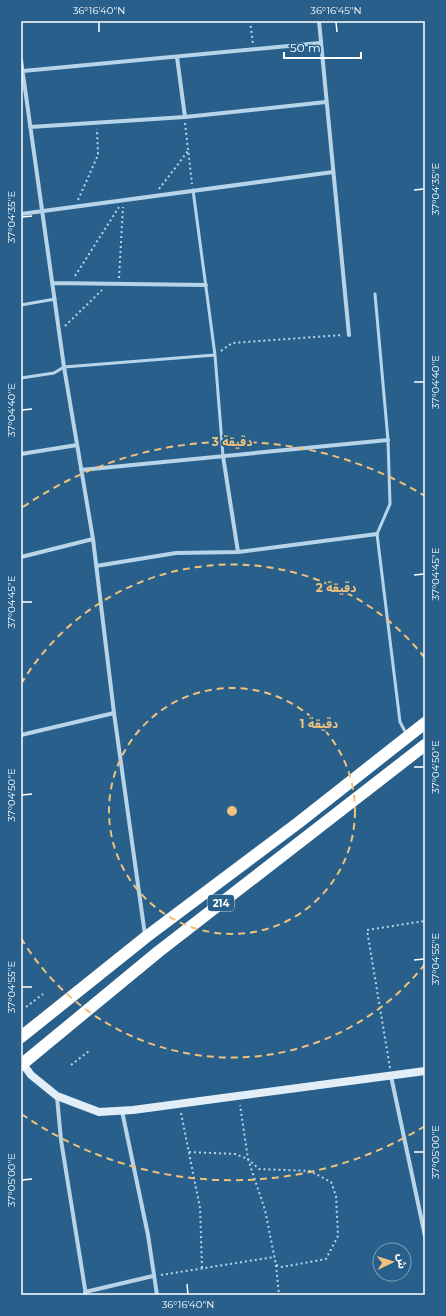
<svg xmlns="http://www.w3.org/2000/svg" width="446" height="1316" viewBox="0 0 446 1316" font-family="Montserrat,'Noto Sans Arabic',sans-serif">
<style>
.lines{fill:none;stroke-linecap:round;stroke-linejoin:round}
.path{stroke:#b7d4e9;stroke-width:2;stroke-dasharray:2 3;stroke-linecap:butt}
.lane{stroke:#b7d4e9;stroke-width:3}
.street{stroke:#b7d4e9;stroke-width:4}
.secondary{stroke:#e1eef8;stroke-width:8}
.highway{stroke:#fff;stroke-width:12}
.ticks{fill:none;stroke:#fff;stroke-width:1.5}
.ring{fill:none;stroke:#f1c17d;stroke-width:2;stroke-dasharray:7 5}
.labels{text-anchor:middle;stroke-width:4;stroke-linejoin:round;paint-order:stroke}
.shield{fill:#28608b;stroke:#becfdc;stroke-width:1}
.shield-label{font-size:10px;font-weight:bold;fill:#fff}
.centre{fill:#f1c17d;stroke:#28608b;stroke-width:2}
.ring-label{font-size:12px;text-anchor:middle;font-weight:bold;fill:#f1c17d;stroke:#28608b;stroke-width:4;stroke-linejoin:round;paint-order:stroke}
.neatline{fill:none;stroke:#fff;stroke-width:1.5}
.ticks-label{font-size:10px;text-anchor:middle;fill:#fff}
</style>
<rect width="100%" height="100%" fill="#28608b"/>
<g class="lines">
<!-- path -->
<path class="path" d="M250 21 253 44
M185 123 192 184
M159 189 188 151
M78 200 98 155 97 129
M75 276 119 207
M119 278 123 207
M65 326 102 290
M221 351 232 343 342 335
M26 1007 43 994
M71 1065 89 1051
M390 1068 367 930 425 921
M181 1113 200 1208 202 1268
M189 1152 235 1154 248 1159 265 1210 276 1265 282 1267 326 1259 338 1236 336 1196 331 1182 310 1171 259 1169 248 1159 240 1105
M276 1265 279 1295
M161 1275 274 1257"/>
<!-- lane -->
<path class="lane" d="M193 190 215 355 223 456
M375 294 388 440 390 504 377 534 400 722 407 735
M21 305 55 299
M21 378 54 373 64 367 215 355"/>
<!-- street -->
<path class="street" d="M319 21 349 335
M177 57 185 117 326 102
M21 60 64 367 93 539 114 713 145 935
M23 71 320 43
M30 127 185 117
M21 214 333 172
M52 283 206 285
M21 454 77 445
M223 456 238 552
M81 470 388 440
M21 557 93 539
M96 566 176 553 238 552 377 534
M21 735 114 713
M391 1076 425 1236
M57 1097 61 1140 86 1295
M122 1111 148 1235 157 1295
M85 1292 153 1276"/>
<!-- secondary -->
<path class="secondary" d="M23 1064 31 1075 57 1096 99 1112 133 1110 425 1071"/>
<!-- highway -->
<path class="highway" d="M21 1037 146 937 298 823 425 723
M21 1065 158 952 425 745"/>
</g>
<!-- ticks -->
<path class="ticks" d="M99 22V32M336 22 337 32M414 190 424 189M22 217 32 216M414 382H424M22 410 32 409M414 575 424 574M22 602H32M414 767H424M22 795 32 794M414 960 424 959M22 987H32M414 1152H424M22 1180 32 1179M187 1284 188 1294"/>
<!-- distance rings -->
<g class="ring">
<circle cx="232" cy="811" r="123"/>
<path d="M425 964A246 246 0 0 1 21 938M21 684A246 246 0 0 1 425 658"/>
<path d="M425 1126A369 369 0 0 1 23 1115M23 507A369 369 0 0 1 425 496"/>
</g>
<g class="labels">
<!-- shield labels -->
<rect class="shield" x="208" y="895" width="26" height="16" rx="3"/>
<g class="shield-label">
<text x="221" y="907">214</text>
</g>
</g>
<circle cx="232" cy="811" r="6" class="centre"/>
<g class="ring-label">
<text x="232" y="446">3 دقيقة</text>
<text x="336" y="592">2 دقيقة</text>
<text x="319" y="728">1 دقيقة</text>
</g>
<!-- border -->
<rect width="446" height="1316" fill="none" stroke="#28608b" stroke-width="44"/>
<!-- north arrow -->
<g transform="translate(392 1262) rotate(86)"><circle r="19" fill="#28608b" stroke="#7ea0b9"/>
<path d="M0-3L7 15L0 10L-7 15Z" fill="#f1c17d"/>
<text y="-6" font-size="11" font-weight="bold" text-anchor="middle" fill="#ffffff">ش</text>
</g>
<!-- scale -->
<path d="M284 52v6h77v-6" fill="none" stroke="#ffffff" stroke-width="2"/>
<text x="290" y="52" font-size="12" fill="#ffffff" stroke="#28608b" stroke-width="3" paint-order="stroke">50 m</text>
<rect x="22" y="22" width="402" height="1272" class="neatline"/>
<g class="ticks-label">
<text x="99" y="14">36°16'40"N</text>
<text x="336" y="14">36°16'45"N</text>
<text transform="translate(435 189) rotate(-90)" y="4">37°04'35"E</text>
<text transform="translate(11 217) rotate(-90)" y="4">37°04'35"E</text>
<text transform="translate(435 382) rotate(-90)" y="4">37°04'40"E</text>
<text transform="translate(11 410) rotate(-90)" y="4">37°04'40"E</text>
<text transform="translate(435 574) rotate(-90)" y="4">37°04'45"E</text>
<text transform="translate(11 602) rotate(-90)" y="4">37°04'45"E</text>
<text transform="translate(435 767) rotate(-90)" y="4">37°04'50"E</text>
<text transform="translate(11 795) rotate(-90)" y="4">37°04'50"E</text>
<text transform="translate(435 959) rotate(-90)" y="4">37°04'55"E</text>
<text transform="translate(11 987) rotate(-90)" y="4">37°04'55"E</text>
<text transform="translate(435 1152) rotate(-90)" y="4">37°05'00"E</text>
<text transform="translate(11 1180) rotate(-90)" y="4">37°05'00"E</text>
<text x="188" y="1308">36°16'40"N</text>
</g>
</svg>
